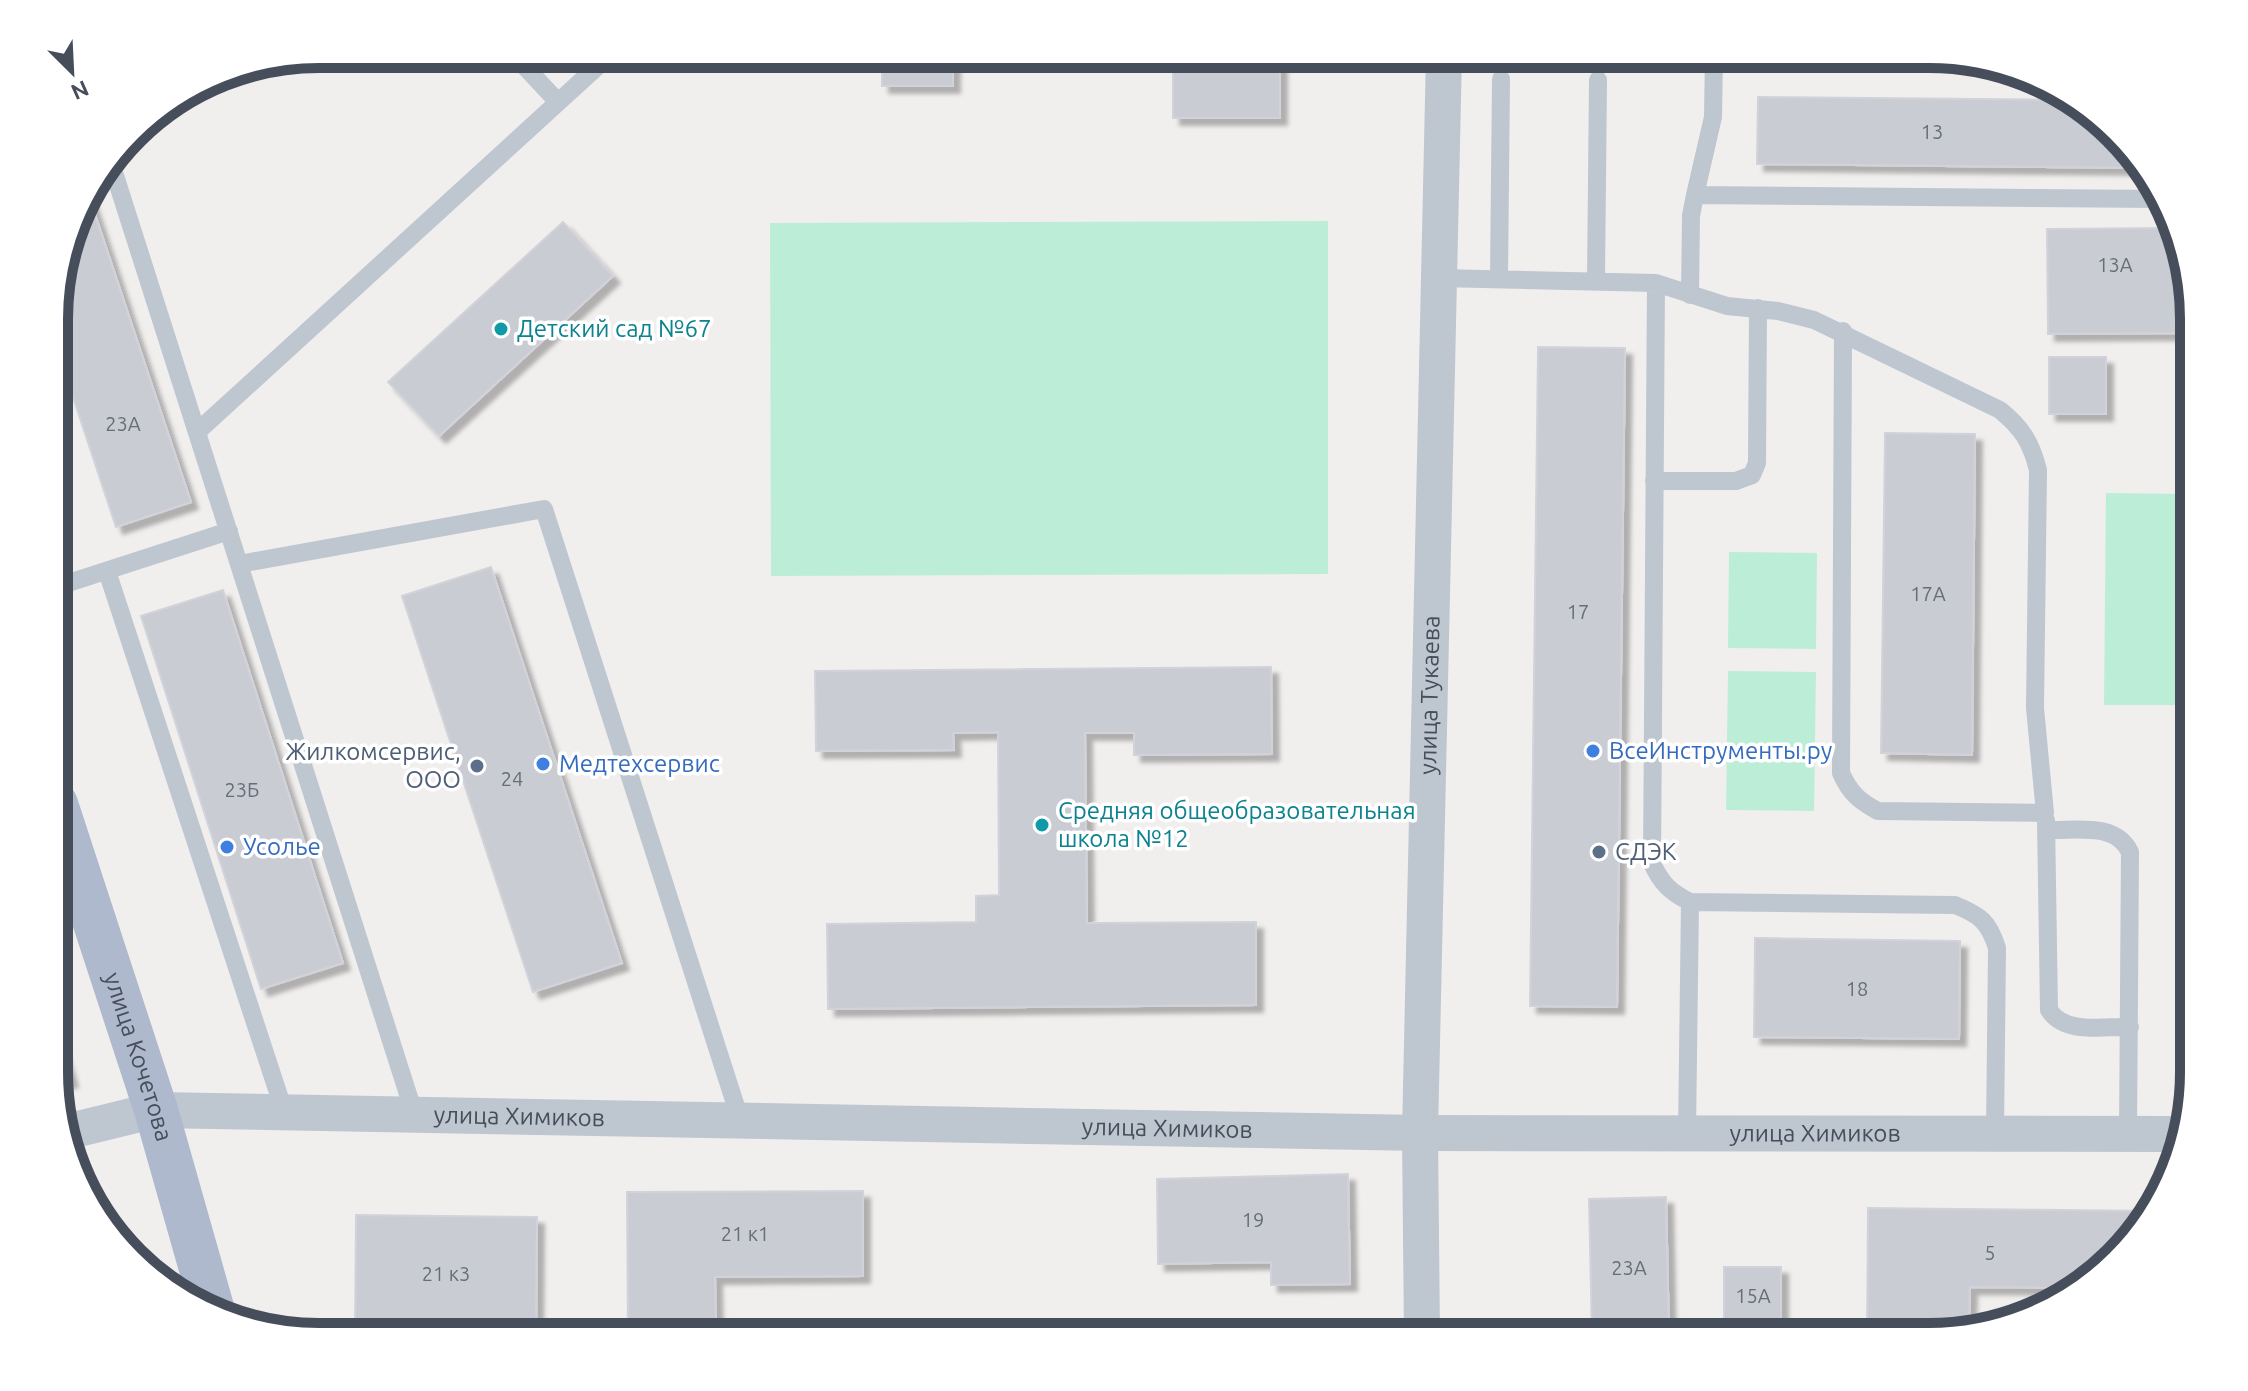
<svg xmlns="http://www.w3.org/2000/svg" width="2248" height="1391" viewBox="0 0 2248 1391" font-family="Ubuntu,sans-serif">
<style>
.green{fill:#bceed7}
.building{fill:#caccd4;stroke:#d2d3da;stroke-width:2;filter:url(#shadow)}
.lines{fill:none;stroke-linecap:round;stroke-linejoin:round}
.service{stroke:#bec6d0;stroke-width:18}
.minor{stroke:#bec6d0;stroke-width:36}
.primary{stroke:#aeb9cd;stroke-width:44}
.culture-dot{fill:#0f9aa8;stroke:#fff;stroke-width:3}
.shop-dot{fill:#3f7fe0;stroke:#fff;stroke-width:3}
.service-dot{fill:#5c6f8a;stroke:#fff;stroke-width:3}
.labels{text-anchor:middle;stroke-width:7;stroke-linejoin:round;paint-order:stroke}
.number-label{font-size:20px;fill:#676e79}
.culture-label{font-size:24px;fill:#0d838f;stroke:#fff;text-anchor:start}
.street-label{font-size:24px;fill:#464e5b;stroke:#fff}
.shop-label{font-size:24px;fill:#366cbe;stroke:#fff;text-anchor:start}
.service-label{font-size:24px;fill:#4e5e75;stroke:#fff;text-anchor:end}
.rim{fill:none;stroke:#464e5b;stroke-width:10}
</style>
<defs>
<filter id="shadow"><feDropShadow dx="7" dy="7" stdDeviation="2" flood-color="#0004"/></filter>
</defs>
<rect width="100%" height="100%" fill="#f1eeee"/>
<!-- green -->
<path class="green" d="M1328 221V574L771 576 770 223Z
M2106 493 2189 494 2186 705H2104Z
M1729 552 1817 553 1816 649 1728 648Z
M1728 671 1816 672 1814 811 1726 810Z"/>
<!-- building -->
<path class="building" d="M882 54H953V86H882Z
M1173 54H1280V118H1173Z
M1758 97 2077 100 2141 168 1757 164Z
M88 193 191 502 116 527 56 346V285L82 201Z
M563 222 613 276 439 436 388 382Z
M2171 228 2193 301V333L2048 334 2047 229Z
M1538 347 1625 348 1617 1007 1530 1006Z
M2049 357H2106V414H2049Z
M1885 433 1975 434 1972 755 1881 753Z
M491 567 622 963 533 992 402 596Z
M223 590 343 963 261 989 141 616Z
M1271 667 1272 754 1134 755V733H1085L1087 923 1256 922V1005L828 1009 827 924 976 922V896L999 895 998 732 953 733 954 750 816 751 815 671Z
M1755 938 1960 941 1959 1039 1754 1037Z
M60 1042 71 1080 56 1084V1043Z
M1348 1174 1350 1284 1271 1285V1262L1158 1264 1157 1179Z
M863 1191V1276L715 1277 716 1337H628L627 1192Z
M1666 1197 1669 1337H1592L1589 1199Z
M1868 1208 2152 1211 2150 1219 2076 1288 1970 1287 1969 1329 1946 1336H1867Z
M356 1215 537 1217 536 1333 355 1332Z
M1724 1267H1781V1325H1724Z
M1073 1330V1337H828V1331Z"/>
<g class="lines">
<!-- service -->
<path class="service" d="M513 54 558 102
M1714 54 1713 117 1695 195 2162 199
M111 163 414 1113
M1439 278 1656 283 1727 306 1778 311 1814 320 2000 410C2022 428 2031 442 2038 470L2035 708 2045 813 1878 811C1859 801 1850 793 1841 773L1843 331
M1499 279 1501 79
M1596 280 1598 80
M1656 283 1652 863C1661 883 1670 892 1690 902L1955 905C1980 915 1989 922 1997 948L1995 1134
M1690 295 1691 216 1695 195
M197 432 611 54
M1654 481H1736L1752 475 1757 463 1758 308
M239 564 544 509 740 1119
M107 571 284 1111
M56 587 229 531
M2046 820 2049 1010C2065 1035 2104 1026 2130 1027
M2048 830C2077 831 2115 822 2130 852L2128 1134
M1687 1133 1690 902"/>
<!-- minor -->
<g class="minor">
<path id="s1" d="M66 1132 156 1110 1420 1133 2178 1134"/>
<path id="s2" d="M1422 1337 1420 1133 1444 54"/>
</g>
<!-- primary -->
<path class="primary" id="s3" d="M56 804 156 1110 213 1311"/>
</g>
<!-- markers -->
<g class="culture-dot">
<circle cx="501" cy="329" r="8"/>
<circle cx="1042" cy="825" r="8"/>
</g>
<g class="shop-dot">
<circle cx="1593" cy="751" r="8"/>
<circle cx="543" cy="764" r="8"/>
<circle cx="227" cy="847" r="8"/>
</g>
<g class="service-dot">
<circle cx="477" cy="766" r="8"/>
<circle cx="1599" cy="852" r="8"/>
</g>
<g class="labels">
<!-- number labels -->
<g class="number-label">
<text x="1932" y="139">13</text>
<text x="2115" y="272">13А</text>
<text x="123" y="431">23А</text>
<text x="1928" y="601">17А</text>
<text x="1578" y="619">17</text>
<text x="512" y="786">24</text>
<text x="242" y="797">23Б</text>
<text x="1857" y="996">18</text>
<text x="1253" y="1227">19</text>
<text x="745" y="1241">21 к1</text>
<text x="1990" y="1260">5</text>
<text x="1629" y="1275">23А</text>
<text x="446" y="1281">21 к3</text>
<text x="1753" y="1303">15А</text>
</g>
<!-- culture labels -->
<g class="culture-label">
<text x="517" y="337">Детский сад №67</text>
<text x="1058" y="819">Средняя общеобразовательная<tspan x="1058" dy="28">школа №12</tspan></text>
</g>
<!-- street labels -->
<g class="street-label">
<text dy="8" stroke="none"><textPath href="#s2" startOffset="642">улица Тукаева</textPath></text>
<text dy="8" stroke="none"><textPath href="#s3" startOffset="266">улица Кочетова</textPath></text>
<text dy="8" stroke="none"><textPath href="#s1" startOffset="456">улица Химиков</textPath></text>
<text dy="8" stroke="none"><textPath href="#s1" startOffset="1104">улица Химиков</textPath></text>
<text dy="8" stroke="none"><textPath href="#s1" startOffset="1752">улица Химиков</textPath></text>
</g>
<!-- shop labels -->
<g class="shop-label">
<text x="1609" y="759">ВсеИнструменты.ру</text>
<text x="559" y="772">Медтехсервис</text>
<text x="243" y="855">Усолье</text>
</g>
<!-- service labels -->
<g class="service-label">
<text x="461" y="760">Жилкомсервис,<tspan x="461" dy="28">ООО</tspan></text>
<text x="1615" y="860" text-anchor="start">СДЭК</text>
</g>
</g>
<!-- crop -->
<path d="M0 0H2248V1391H0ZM319 68H1929A251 251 0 0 1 2180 319V1072A251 251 0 0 1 1929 1323H319A251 251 0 0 1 68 1072V319A251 251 0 0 1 319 68Z" fill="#fff" fill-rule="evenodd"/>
<path class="rim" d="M319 68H1929A251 251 0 0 1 2180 319V1072A251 251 0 0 1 1929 1323H319A251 251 0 0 1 68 1072V319A251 251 0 0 1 319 68Z"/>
<!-- north arrow -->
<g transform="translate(72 72) rotate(156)" stroke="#ffffff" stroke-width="6" paint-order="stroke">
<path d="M0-6L14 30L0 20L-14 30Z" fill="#464e5b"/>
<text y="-12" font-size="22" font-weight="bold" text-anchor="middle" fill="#464e5b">N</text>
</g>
</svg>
